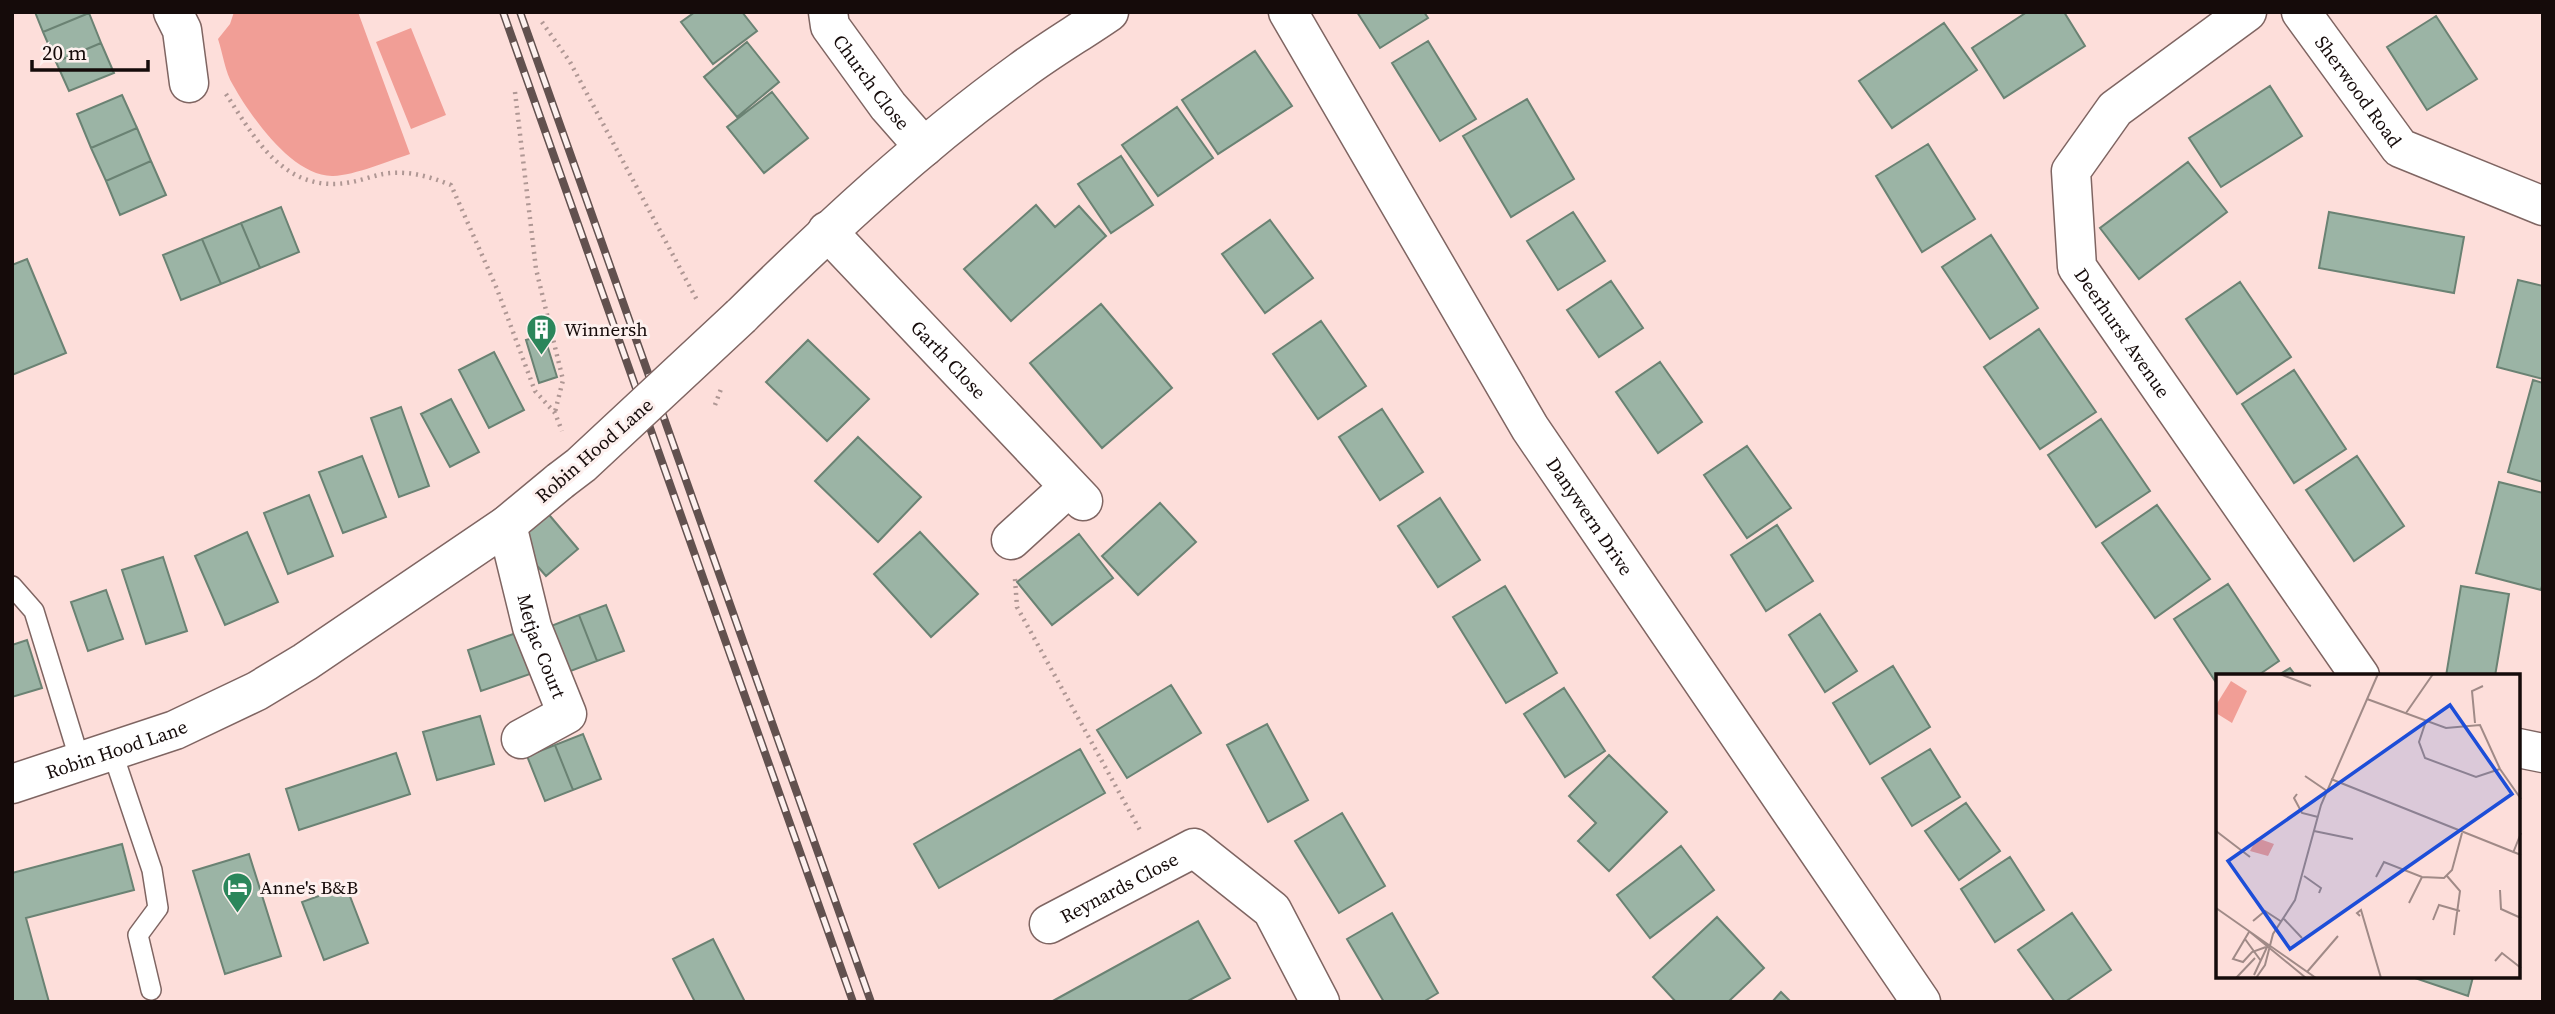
<svg xmlns="http://www.w3.org/2000/svg" width="2555" height="1014" viewBox="0 0 2555 1014" font-family="'Source Serif 4',serif">
<style>
.green{fill:#f19e96}
.building{fill:#9bb4a5;stroke:#6a8273;stroke-width:2}
.lines{fill:none;stroke-linecap:round;stroke-linejoin:round}
.lane-casing{stroke:#7f6562;stroke-width:22}
.street-casing{stroke:#7f6562;stroke-width:41}
.secondary-casing{stroke:#7f6562;stroke-width:41}
.path{stroke:#af9794;stroke-width:4.5;stroke-dasharray:2 5;stroke-linecap:butt}
.lane{stroke:#fff;stroke-width:19}
.street{stroke:#fff;stroke-width:38}
.secondary{stroke:#fff;stroke-width:38}
.rail-casing{stroke:#62514f;stroke-width:8}
.rail{stroke:#fdf0ee;stroke-width:5;stroke-dasharray:16;stroke-linecap:butt}
.secondary-bridge-casing{stroke:#7f6562;stroke-width:41;stroke-linecap:butt}
.secondary-bridge{stroke:#fff;stroke-width:38}
.labels{text-anchor:middle;stroke-width:6;stroke-linejoin:round;paint-order:stroke}
.street-label{font-size:19px;fill:#150b0a;stroke:#fdf0ee}
.poi-label{font-size:19px;fill:#150b0a;stroke:#fdf0ee;text-anchor:start}
.inset-road{fill:none;stroke:#a08a87;stroke-width:2}
.view{fill:#1d4ed8;fill-opacity:0.15;stroke:#1d4ed8;stroke-width:3.5}
.inset-edge{fill:none;stroke:#150b0a;stroke-width:3.5}
</style>
<rect width="100%" height="100%" fill="#fddeda"/>
<!-- green -->
<path class="green" d="M234 12H358L410 154C388 161 356 175 333 176 293 177 251 117 233 85 225 72 223 54 218 39L230 24Z
M411 28 446 115 411 129 376 42Z"/>
<!-- building -->
<path class="building" d="M35 12H88L89 13 43 32Z
M695 12H742L757 31 713 64 681 22Z
M1357 12H1424L1428 18 1380 48Z
M2027 12H2064L2085 46 2004 98 1972 48Z
M89 13 101 43 56 62 43 32Z
M2436 16 2477 79 2427 110 2387 47Z
M1944 23 1977 70 1892 128 1859 81Z
M1428 41 1476 119 1440 141 1392 63Z
M747 42 779 82 737 117 704 77Z
M101 43 114 73 69 91 56 62Z
M1255 51 1292 106 1218 154 1182 100Z
M2270 86 2302 136 2221 187 2189 138Z
M772 92 808 138 764 173 727 127Z
M122 95 137 128 91 148 77 114Z
M1527 99 1574 179 1511 217 1463 136Z
M1177 107 1213 158 1158 196 1122 145Z
M137 128 151 161 106 181 91 148Z
M1928 144 1975 219 1922 252 1876 176Z
M1121 156 1153 205 1111 233 1078 184Z
M151 161 166 195 120 215 106 181Z
M2188 162 2227 212 2139 279 2100 228Z
M1036 205 1055 227 1079 206 1106 236 1011 321 964 269Z
M281 207 299 252 260 268 241 223Z
M1573 212 1605 261 1558 290 1527 241Z
M2329 212 2464 237 2454 293 2319 268Z
M1270 220 1313 278 1265 313 1222 254Z
M241 223 260 268 221 284 202 239Z
M1991 235 2038 308 1990 339 1942 267Z
M202 239 221 284 181 300 163 255Z
M27 259 66 353 12 375V265Z
M2518 280 2543 286V379L2497 367Z
M1611 281 1643 328 1599 357 1567 310Z
M2240 282 2291 357 2237 394 2186 319Z
M1101 304 1172 388 1102 448 1030 363Z
M1321 321 1366 386 1318 419 1273 354Z
M2039 329 2096 412 2040 449 1984 367Z
M544 335 557 377 539 383 526 340Z
M808 340 869 399 827 441 766 382Z
M494 352 524 410 489 428 459 370Z
M1660 362 1702 422 1658 453 1616 392Z
M2294 370 2346 449 2294 483 2242 404Z
M2533 380 2543 383V482L2508 472Z
M451 399 479 452 450 467 421 414Z
M401 407 429 486 399 497 371 418Z
M1382 409 1423 472 1380 500 1339 437Z
M2101 419 2150 491 2096 527 2048 455Z
M858 437 921 497 878 542 815 481Z
M1747 446 1791 508 1747 538 1704 475Z
M362 456 386 517 343 533 319 472Z
M2357 456 2404 526 2354 561 2306 490Z
M2499 482 2543 493V582L2541 590 2476 573Z
M309 495 333 556 288 574 264 513Z
M1440 498 1480 560 1438 587 1398 526Z
M1160 503 1196 542 1138 595 1102 556Z
M2157 505 2210 579 2155 618 2102 543Z
M545 510 578 549 546 576 512 537Z
M1777 525 1813 581 1766 611 1731 555Z
M247 532 278 602 225 625 195 556Z
M920 532 978 594 931 637 874 574Z
M1079 534 1113 578 1052 625 1017 582Z
M163 557 187 631 146 644 122 570Z
M2228 584 2279 661 2257 676H2217V684L2174 619Z
M1505 586 1557 673 1506 703 1453 617Z
M2461 586 2509 594 2495 676H2446Z
M106 590 123 639 88 651 71 602Z
M606 605 624 651 597 661 579 615Z
M1820 614 1857 671 1825 692 1789 635Z
M579 615 597 661 568 672 551 626Z
M519 632 533 673 481 691 468 650Z
M27 640 42 688 12 697V645Z
M1893 666 1930 727 1870 764 1833 703Z
M2290 668 2296 676H2277Z
M1171 685 1201 733 1127 778 1097 730Z
M1564 688 1605 751 1565 777 1524 714Z
M480 716 494 764 437 780 423 732Z
M1267 724 1308 800 1268 822 1227 745Z
M583 734 601 779 573 790 555 745Z
M555 745 573 790 545 801 527 756Z
M1080 749 1105 793 939 888 914 844Z
M1930 749 1960 797 1912 826 1882 778Z
M396 753 410 794 299 830 286 789Z
M1609 755 1667 812 1609 871 1578 841 1596 823 1569 796Z
M1966 803 2000 851 1959 880 1925 831Z
M1342 813 1385 886 1339 913 1295 841Z
M122 844 134 890 26 918 49 1002H12V873Z
M1681 846 1714 890 1650 938 1617 895Z
M249 854 281 956 225 974 193 871Z
M2010 857 2044 910 1995 942 1961 889Z
M346 886 368 943 324 960 302 902Z
M1392 913 1438 993 1423 1002H1384L1347 939Z
M2072 913 2111 970 2065 1002H2055L2018 950Z
M1717 917 1764 968 1728 1002H1676L1653 977Z
M1198 921 1230 978 1186 1002H1051Z
M713 939 744 1000 741 1002H695L673 959Z
M2412 977H2473L2468 996Z
M1781 992 1791 1002H1772Z"/>
<g class="lines">
<defs>
<path id="lane" d="M12 586 34 611 80 761
M112 751 152 870 158 908 138 935 151 990"/>
<g id="street">
<path d="M173 12 182 30 189 83"/>
<path id="s1" d="M828 12 830 26 888 106 924 147"/>
<path id="s2" d="M1288 12 1530 428 1921 1002"/>
<path id="s3" d="M2247 12 2115 109 2071 171 2077 267 2360 676"/>
<path id="s4" d="M2301 12 2400 148 2543 206"/>
<path id="s5" d="M827 231 1083 501"/>
<path id="s6" d="M507 525 532 627 567 714 521 739"/>
<path d="M1011 540 1068 488"/>
<path d="M2518 748 2543 753"/>
<path id="s7" d="M1049 924 1194 848 1272 910 1320 1002"/>
</g>
<g id="secondary">
<path d="M741 316C829 229 920 144 1021 71 1049 50 1080 32 1109 12"/>
<path id="s8" d="M12 784 175 730 257 691 305 662 507 525 560 481"/>
</g>
</defs>
<!-- lane casing -->
<use href="#lane" class="lane-casing"/>
<!-- street casing -->
<use href="#street" class="street-casing"/>
<!-- secondary casing -->
<use href="#secondary" class="secondary-casing"/>
<!-- path -->
<path class="path" d="M542 22 570 62 698 302
M515 92 536 269 563 380 555 412
M226 94C256 140 285 195 352 182 362 180 373 176 383 174 408 170 428 176 451 185L497 289 535 391 555 413 562 431
M715 405 721 389
M1015 579 1017 607 1141 832"/>
<!-- lane -->
<use href="#lane" class="lane"/>
<!-- street -->
<use href="#street" class="street"/>
<!-- secondary -->
<use href="#secondary" class="secondary"/>
<defs>
<path id="rail" d="M503 12 853 1002
M520 12 871 1002"/>
</defs>
<!-- rail casing -->
<use href="#rail" class="rail-casing"/>
<!-- rail -->
<use href="#rail" class="rail"/>
<defs>
<path id="secondary-bridge" d="M560 481 581 465 741 316"/>
</defs>
<!-- secondary-bridge casing -->
<use href="#secondary-bridge" class="secondary-bridge-casing"/>
<!-- secondary-bridge -->
<use href="#secondary-bridge" class="secondary-bridge"/>
</g>
<!-- icons -->
<defs>
<symbol id="building-pin" viewBox="-11 -11 22 30"><path d="M0 17L-7.5 6A9.5 9.5 0 1 1 7.5 6Z" fill="#2b865b" stroke="#fdf0ee"/><path d="M-4-6H4V6H1V3H-1V6H-4ZM-2.5-4.3h1.7v1.8h-1.7ZM.8-4.3h1.7v1.8H.8ZM-2.5-1h1.7V.8h-1.7ZM.8-1h1.7V.8H.8Z" fill="#fff"/></symbol>
<symbol id="hotel-pin" viewBox="-11 -11 22 30"><path d="M0 17L-7.5 6A9.5 9.5 0 1 1 7.5 6Z" fill="#2b865b" stroke="#fdf0ee"/><path d="M-6-4.5h1.5V1H6V5H4.5V3h-9V5H-6ZM-4 0a1.8 1.8 0 1 1 3.6 0ZM.5 0V-2.5h3Q6-2.5 6 0Z" fill="#fff"/></symbol>
</defs>
<g fill-rule="evenodd">
<use href="#building-pin" x="524" y="312" width="35" height="47"/>
<use href="#hotel-pin" x="220" y="870" width="35" height="47"/>
</g>
<g class="labels">
<!-- street labels -->
<g class="street-label">
<text dy="7" stroke="none"><textPath href="#s1" startOffset="84">Church Close</textPath></text>
<text dy="7" stroke="none"><textPath href="#s4" startOffset="98">Sherwood Road</textPath></text>
<text dy="7" stroke="none"><textPath href="#s3" startOffset="416">Deerhurst Avenue</textPath></text>
<text dy="7" stroke="none"><textPath href="#s5" startOffset="177">Garth Close</textPath></text>
<text transform="translate(594 450) rotate(-41)" y="7">Robin Hood Lane</text>
<text dy="7" stroke="none"><textPath href="#s2" startOffset="588">Danywern Drive</textPath></text>
<text dy="7" stroke="none"><textPath href="#s6" startOffset="126">Metjac Court</textPath></text>
<text dy="7" stroke="none"><textPath href="#s8" startOffset="110">Robin Hood Lane</textPath></text>
<text dy="7" stroke="none"><textPath href="#s7" startOffset="79">Reynards Close</textPath></text>
</g>
<!-- poi labels -->
<g class="poi-label">
<text x="564" y="336">Winnersh</text>
<text x="260" y="894">Anne's B&amp;B</text>
</g>
</g>
<!-- overview -->
<g transform="translate(2216 674)">
<rect width="304" height="304" fill="#fddeda"/>
<path d="M15 7 31 17 16 49 0 39V31ZM41 164 58 170 52 182 34 177Z" fill="#f19e96"/>
<path class="inset-road" d="M64 0 95 12M151 25 230 54 264 51 284 95 305 125M190 39 217 0M210 47 203 68 209 84 260 103 284 95M259 49 256 17 267 12M89 102 111 117M115 105 305 181M81 120 78 124 86 139 102 143M0 157 34 183M98 157 137 165M297 179 305 159M88 202 105 214 103 219M231 202 244 217 238 261M160 203 168 188 206 203 228 204 236 196 246 159M284 216 285 235 305 244M193 229 206 203M0 234 100 304M144 242 141 239 145 236 165 304M68 245 86 264M217 246 223 231 244 237M37 247 49 237 66 248M33 258 17 285 27 288 36 278 50 273M34 258 90 304M29 265 45 287M279 287 286 279 305 294M91 298 122 262M38 301 52 271M20 304 39 284M40 304 49 291 57 260 79 226 105 131 162 0"/>
<path class="view" d="M234 31 296 120 74 275 12 187Z"/>
<rect width="304" height="304" class="inset-edge"/>
</g>
<!-- border -->
<rect width="2555" height="1014" fill="none" stroke="#150b0a" stroke-width="28"/>
<!-- scale -->
<path d="M32 60v10h116v-10" fill="none" stroke="#150b0a" stroke-width="3.5"/>
<text x="42" y="60" font-size="21" fill="#150b0a" stroke="#fdf0ee" stroke-width="5" paint-order="stroke">20 m</text>
</svg>
